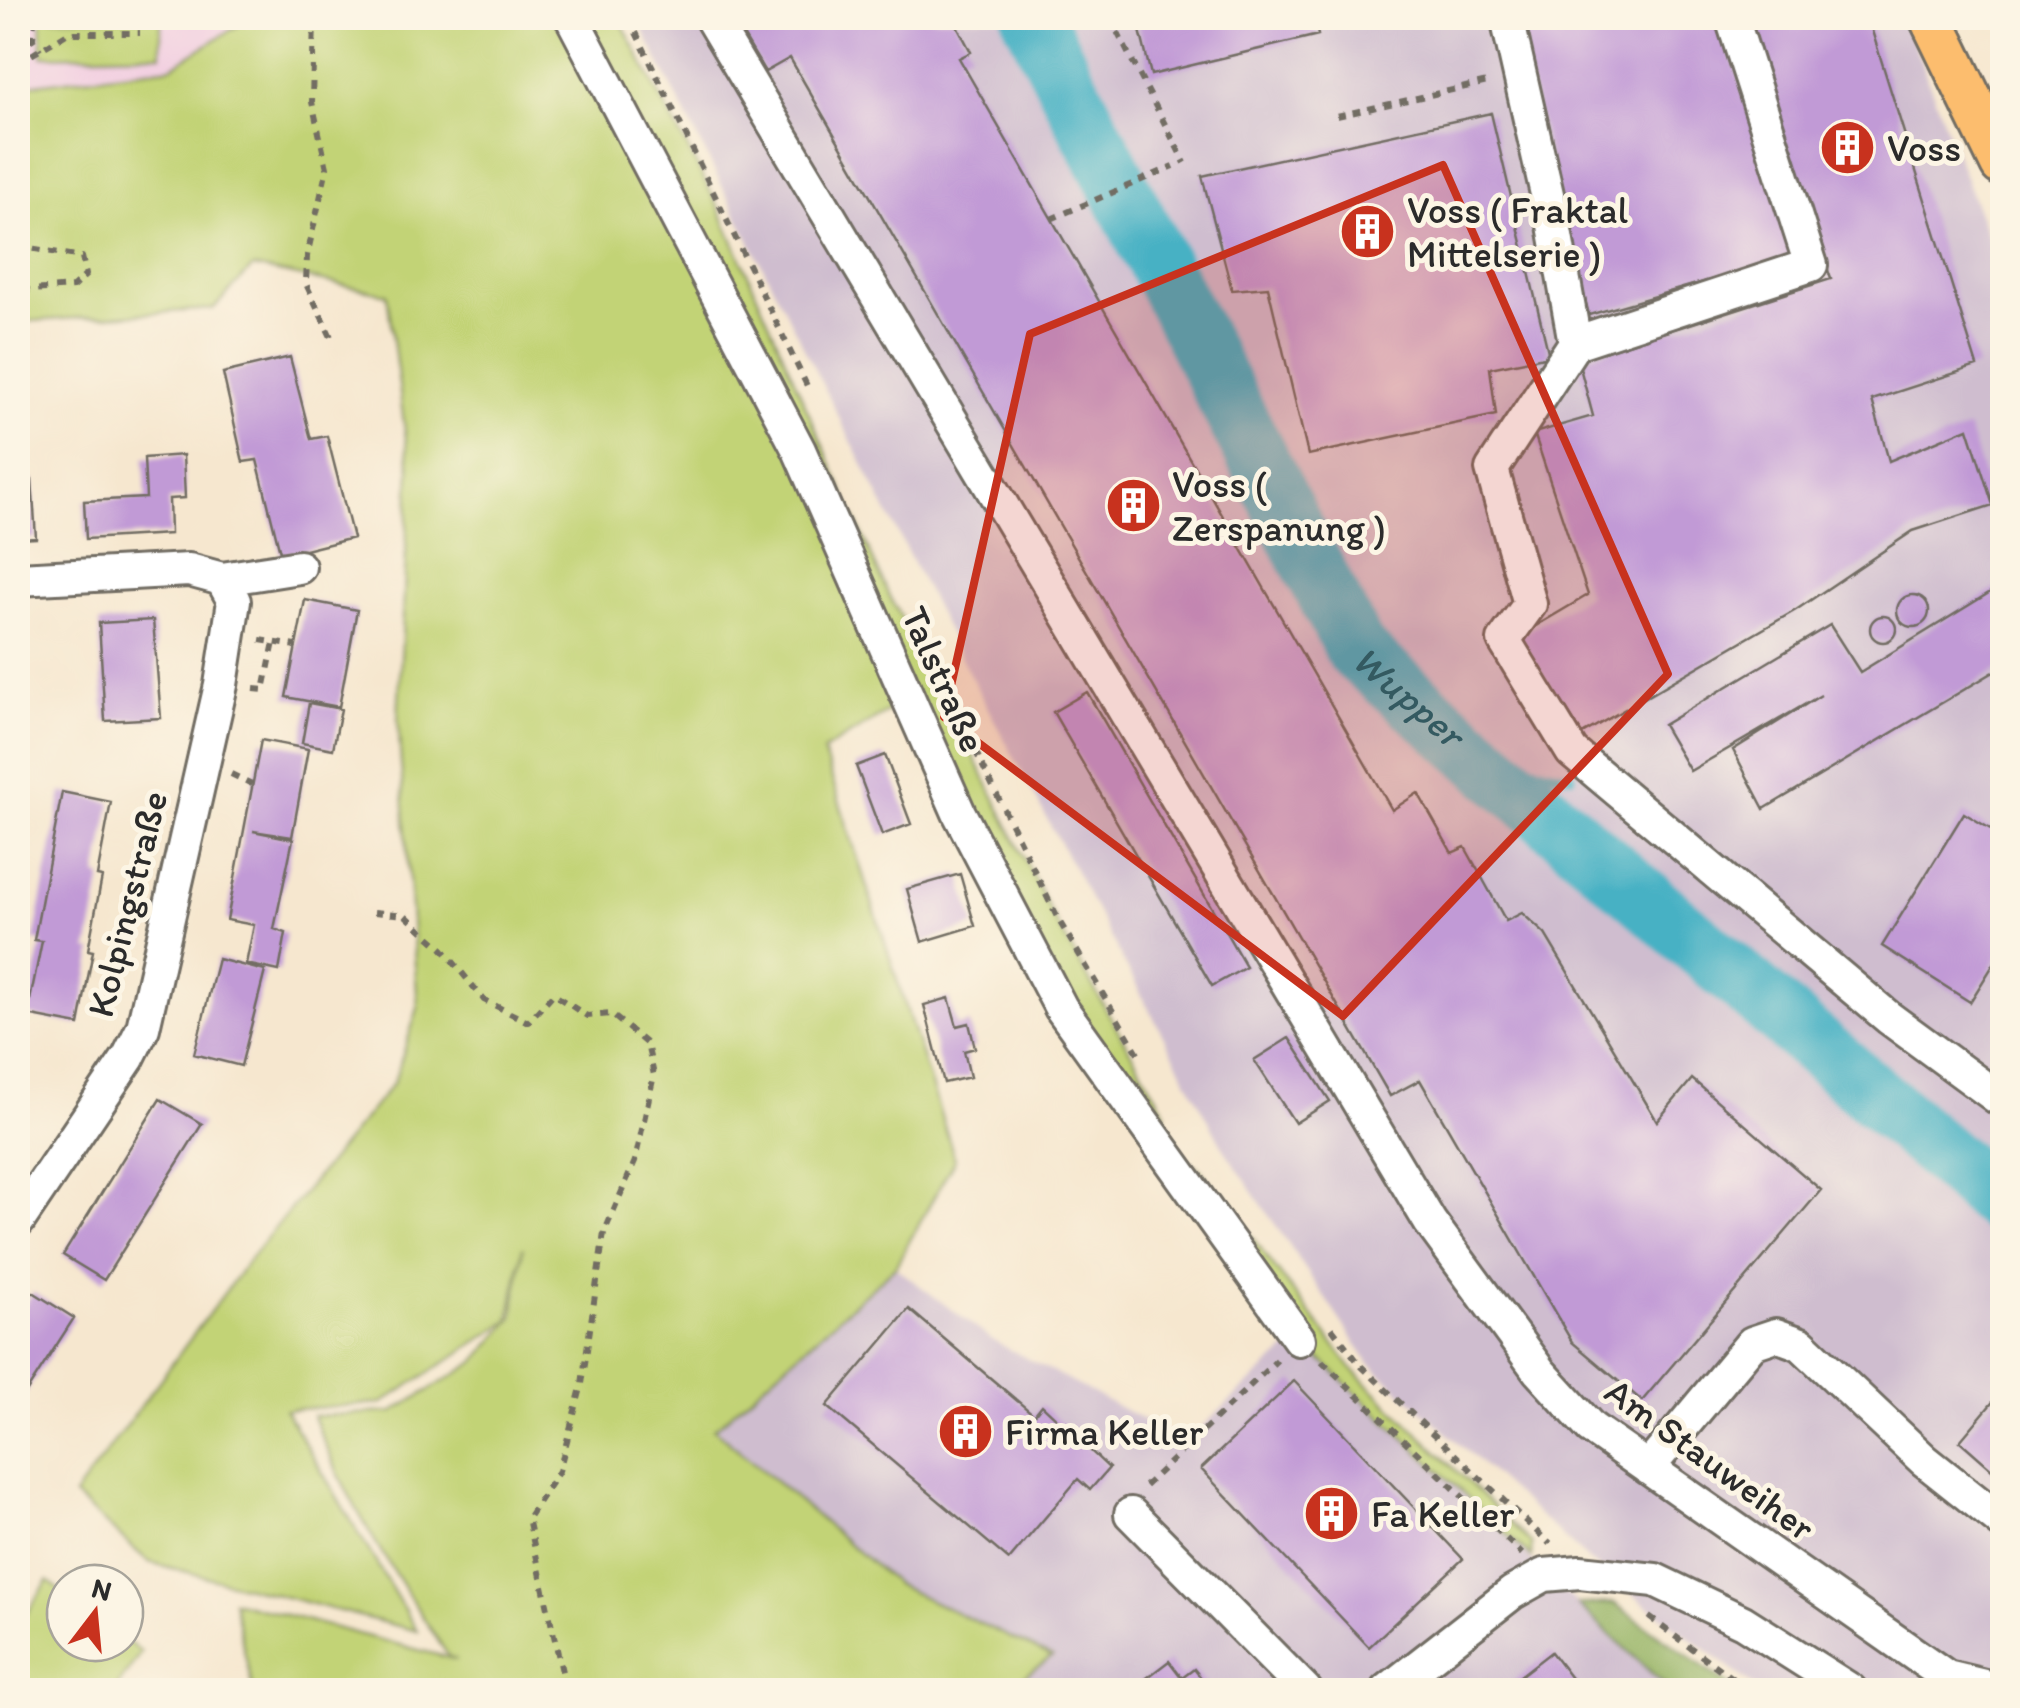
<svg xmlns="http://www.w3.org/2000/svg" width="2020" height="1708" viewBox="0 0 2020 1708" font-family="Itim,sans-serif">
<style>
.built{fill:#f2cfe1}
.industrial{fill:#cfbdcf}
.green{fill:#c2d376;stroke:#767f50;stroke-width:2.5}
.forest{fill:#99b567;stroke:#627049;stroke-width:2.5}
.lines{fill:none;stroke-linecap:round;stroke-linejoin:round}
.stream{stroke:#46b1c4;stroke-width:10}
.river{stroke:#46b1c4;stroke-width:62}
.building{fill:#c19ad6}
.minor-casing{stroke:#726d64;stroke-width:38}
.major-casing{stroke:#726d64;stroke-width:48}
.path{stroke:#726d64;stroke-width:6;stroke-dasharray:8 8;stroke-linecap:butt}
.minor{stroke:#fff;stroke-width:32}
.major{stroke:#fcbd6e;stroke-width:42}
.marked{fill:#c8321e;fill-opacity:0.2;stroke:#c8321e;stroke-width:8;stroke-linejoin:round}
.labels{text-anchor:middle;stroke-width:10;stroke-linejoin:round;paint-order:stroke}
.poi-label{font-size:38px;fill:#2b2b2b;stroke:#fcf5e5;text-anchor:start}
.street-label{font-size:38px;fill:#2b2b2b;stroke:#fcf5e5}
.water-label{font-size:40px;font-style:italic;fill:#345a61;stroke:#fcf5e5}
</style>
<rect width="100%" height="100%" fill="#fcf5e5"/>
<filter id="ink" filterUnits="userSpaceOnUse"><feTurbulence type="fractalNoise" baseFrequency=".01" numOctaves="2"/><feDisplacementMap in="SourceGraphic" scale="20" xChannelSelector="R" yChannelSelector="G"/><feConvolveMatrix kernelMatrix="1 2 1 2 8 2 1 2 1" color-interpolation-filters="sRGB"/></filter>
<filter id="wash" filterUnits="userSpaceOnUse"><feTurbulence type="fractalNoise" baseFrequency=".0048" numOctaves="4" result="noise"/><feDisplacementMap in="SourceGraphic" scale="40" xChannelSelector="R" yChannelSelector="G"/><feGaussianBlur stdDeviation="2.25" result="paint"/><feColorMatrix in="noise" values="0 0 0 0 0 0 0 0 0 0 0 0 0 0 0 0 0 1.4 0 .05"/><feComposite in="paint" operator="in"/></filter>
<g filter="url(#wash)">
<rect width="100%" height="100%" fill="#f6e7cf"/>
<!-- built -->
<path class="built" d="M18 18H329L289 79 18 100Z"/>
<!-- industrial -->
<path class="industrial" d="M637 18H1904L2002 273V1690H1759L1593 1564 1369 1363 1224 1149 963 662Z
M895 1267 992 1340 1185 1442 1299 1339 1668 1690H1004L1052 1657 897 1585 713 1428Z"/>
<!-- green -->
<path class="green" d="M41 18H161V54L42 56Z
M250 18H619L719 208 888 594 931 669 1055 921 1166 1113 1151 1135 1061 1008 908 699 823 751 955 1159 895 1267 714 1429 897 1585 1052 1657 1004 1690H253L233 1601 457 1660 449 1657C397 1578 347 1504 313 1416L393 1412 474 1363 513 1318 523 1247 509 1321 382 1403 285 1410 417 1631 149 1562 74 1496 245 1265 394 1082 418 1008 398 721 410 470 387 294 253 267 213 309 18 322V86L171 67Z
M1197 1166 1353 1370 1532 1544 1531 1557 1299 1339 1186 1185Z
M48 1581 65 1594V1643L125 1640 141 1652 115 1690H18V1626Z"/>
<!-- forest -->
<path class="forest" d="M1614 1603 1736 1690H1670L1578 1605Z"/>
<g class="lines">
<!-- stream -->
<path class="stream" d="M1482 759 1572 776"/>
<!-- river -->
<path class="river" id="s1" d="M1033 18 1356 651 2002 1205"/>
</g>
<g id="blocks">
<!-- building -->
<path class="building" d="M733 18H953L971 52 959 58 1392 810 1418 793 1452 853 1465 847 1506 921 1522 913 1545 934 1657 1121 1692 1079 1821 1190 1642 1401 1572 1342 1420 1080 1390 1096 790 58 765 72Z
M1137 18H1314L1318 35 1151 75Z
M1515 18H1718L1797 255 1589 315Z
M1744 18H1868L1977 366 1872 400 1889 461 1968 428 1993 505 1913 531 1796 610 1582 734 1519 636 1588 595 1534 433 1593 416 1578 360 1831 279Z
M1491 113 1549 356 1490 368 1496 415 1308 455 1268 287 1232 290 1202 176Z
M290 357 311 439 327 436 353 538 281 556 257 460 243 462 223 373Z
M183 455 185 498 169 499 170 534 86 539 84 501 146 498 144 458Z
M32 479 36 538 18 539V480Z
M2002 585V667L1764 809 1733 750 1821 695 1690 771 1663 725 1830 625 1860 672Z
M1897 611a16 16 0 1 1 32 0a16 16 0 1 1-32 0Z
M305 600 357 610 339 707 286 697Z
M1870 629a13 13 0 1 1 26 0a13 13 0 1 1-26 0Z
M153 620 161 718 105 721 99 623Z
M1087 692 1246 967 1212 986 1053 712Z
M309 703 341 709 333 749 302 743Z
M261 740 308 749 292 837 253 831 293 839 274 929 286 933 279 971 246 964 254 925 227 920Z
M885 755 911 824 882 835 856 766Z
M62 792 111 802 97 876 102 877 88 950 93 951 79 1025 27 1015 42 941 34 940Z
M1964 813 2002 836V951L1970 1002 1882 946Z
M960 874 975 926 922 942 907 889Z
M218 959 265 971 241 1066 194 1054Z
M949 998 957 1026 969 1023 975 1048 964 1051 970 1077 944 1083 924 1005Z
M1289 1038 1330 1101 1295 1123 1254 1060Z
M160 1099 202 1124 104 1280 63 1255Z
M33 1292 74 1318 23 1397 18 1394V1316Z
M909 1309 1034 1415 1042 1405 1109 1468 1090 1490 1078 1479 1009 1560 827 1406Z
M1294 1381 1463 1559 1369 1647 1201 1469Z
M2002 1391V1478L1960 1441Z
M1551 1652 1580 1690H1502Z
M1169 1661 1182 1678 1194 1669 1211 1690H1131Z"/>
</g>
</g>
<g filter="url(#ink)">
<use href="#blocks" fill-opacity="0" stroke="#726d64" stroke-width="2.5"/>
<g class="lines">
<defs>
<path id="minor" d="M572 18 799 450 959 813 1061 1008 1299 1339
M711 18 1430 1222 1539 1371 1591 1428 1947 1677 2001 1690
M1507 18 1554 225 1575 343 1492 469 1530 604 1504 640 1572 752 1889 1018 2002 1101
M1575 343 1811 265 1732 18
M18 579 189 570 222 579 299 567
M18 1221 128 1058 143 1028 221 685 234 601 222 579
M1648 1468 1752 1343 1776 1335 1801 1344 1924 1460 2002 1522
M1131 1514 1305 1690
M1388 1690 1512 1593 1544 1575 1580 1572 1655 1580 1743 1622 1850 1690"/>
<path id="major" d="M1931 18 2002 164"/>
</defs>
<!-- minor casing -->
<use href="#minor" class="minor-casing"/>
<!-- major casing -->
<use href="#major" class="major-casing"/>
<!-- path -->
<path class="path" d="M34 18 33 40 40 50
M314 18 312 102 327 168 307 256 306 284 332 339
M629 18 809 390
M1110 18 1185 163
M18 63 68 33H140
M1337 116 1492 81
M1051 219 1174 166
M18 246 82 257 86 275 73 287 18 291
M260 640 296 646
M940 679 1058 919 1138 1053
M254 689 264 690 274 642
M231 774 252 784
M374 912 405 915 443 949 484 1000 528 1022 553 994 587 1016 611 1014 647 1044 654 1075 635 1161 604 1233 582 1384 559 1471 528 1518 566 1690
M1332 1328 1361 1366 1550 1544
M1322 1361 1522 1554
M1145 1486 1277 1360
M1649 1617 1748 1690"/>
<!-- minor -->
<use href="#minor" class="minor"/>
<!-- major -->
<use href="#major" class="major"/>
</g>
</g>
<!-- marked area -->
<path class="marked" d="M1443 165 1668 674 1343 1016 944 717 1030 334Z"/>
<!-- icons -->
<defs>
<symbol id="building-disc" viewBox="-11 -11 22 22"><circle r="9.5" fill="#c8321e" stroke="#fcf5e5"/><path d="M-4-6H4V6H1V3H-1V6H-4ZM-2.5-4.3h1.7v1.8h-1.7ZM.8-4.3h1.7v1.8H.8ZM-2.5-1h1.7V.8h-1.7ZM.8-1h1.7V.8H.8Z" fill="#fff"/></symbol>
</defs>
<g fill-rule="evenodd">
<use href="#building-disc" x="1816" y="116" width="63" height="63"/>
<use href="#building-disc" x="1336" y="200" width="63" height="63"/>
<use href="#building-disc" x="1102" y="474" width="63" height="63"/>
<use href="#building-disc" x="934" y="1400" width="63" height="63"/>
<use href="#building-disc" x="1300" y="1482" width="63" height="63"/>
</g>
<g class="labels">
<!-- poi labels -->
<g class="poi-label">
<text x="1887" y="161">Voss</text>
<text x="1407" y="223">Voss ( Fraktal<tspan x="1407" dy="44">Mittelserie )</tspan></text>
<text x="1172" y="497">Voss (<tspan x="1172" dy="44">Zerspanung )</tspan></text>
<text x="1005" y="1445">Firma Keller</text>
<text x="1371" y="1527">Fa Keller</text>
</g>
<!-- street labels -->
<g class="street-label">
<text transform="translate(944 679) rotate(66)" y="13">Talstraße</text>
<text transform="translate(127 904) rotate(-76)" y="13">Kolpingstraße</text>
<text transform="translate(1710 1459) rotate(36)" y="13">Am Stauweiher</text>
</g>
<!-- water labels -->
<g class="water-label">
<text dy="14" stroke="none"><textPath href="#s1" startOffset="780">Wupper</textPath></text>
</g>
</g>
<!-- margin -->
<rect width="2020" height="1708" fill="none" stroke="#fcf5e5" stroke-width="60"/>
<!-- north arrow -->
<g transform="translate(95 1613) rotate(16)"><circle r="48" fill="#fcf5e5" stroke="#a8a49b" stroke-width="2.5"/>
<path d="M0-8L18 38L0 25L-18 38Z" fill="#c8321e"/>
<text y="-15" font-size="28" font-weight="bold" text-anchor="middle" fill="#2b2b2b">N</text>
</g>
</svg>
